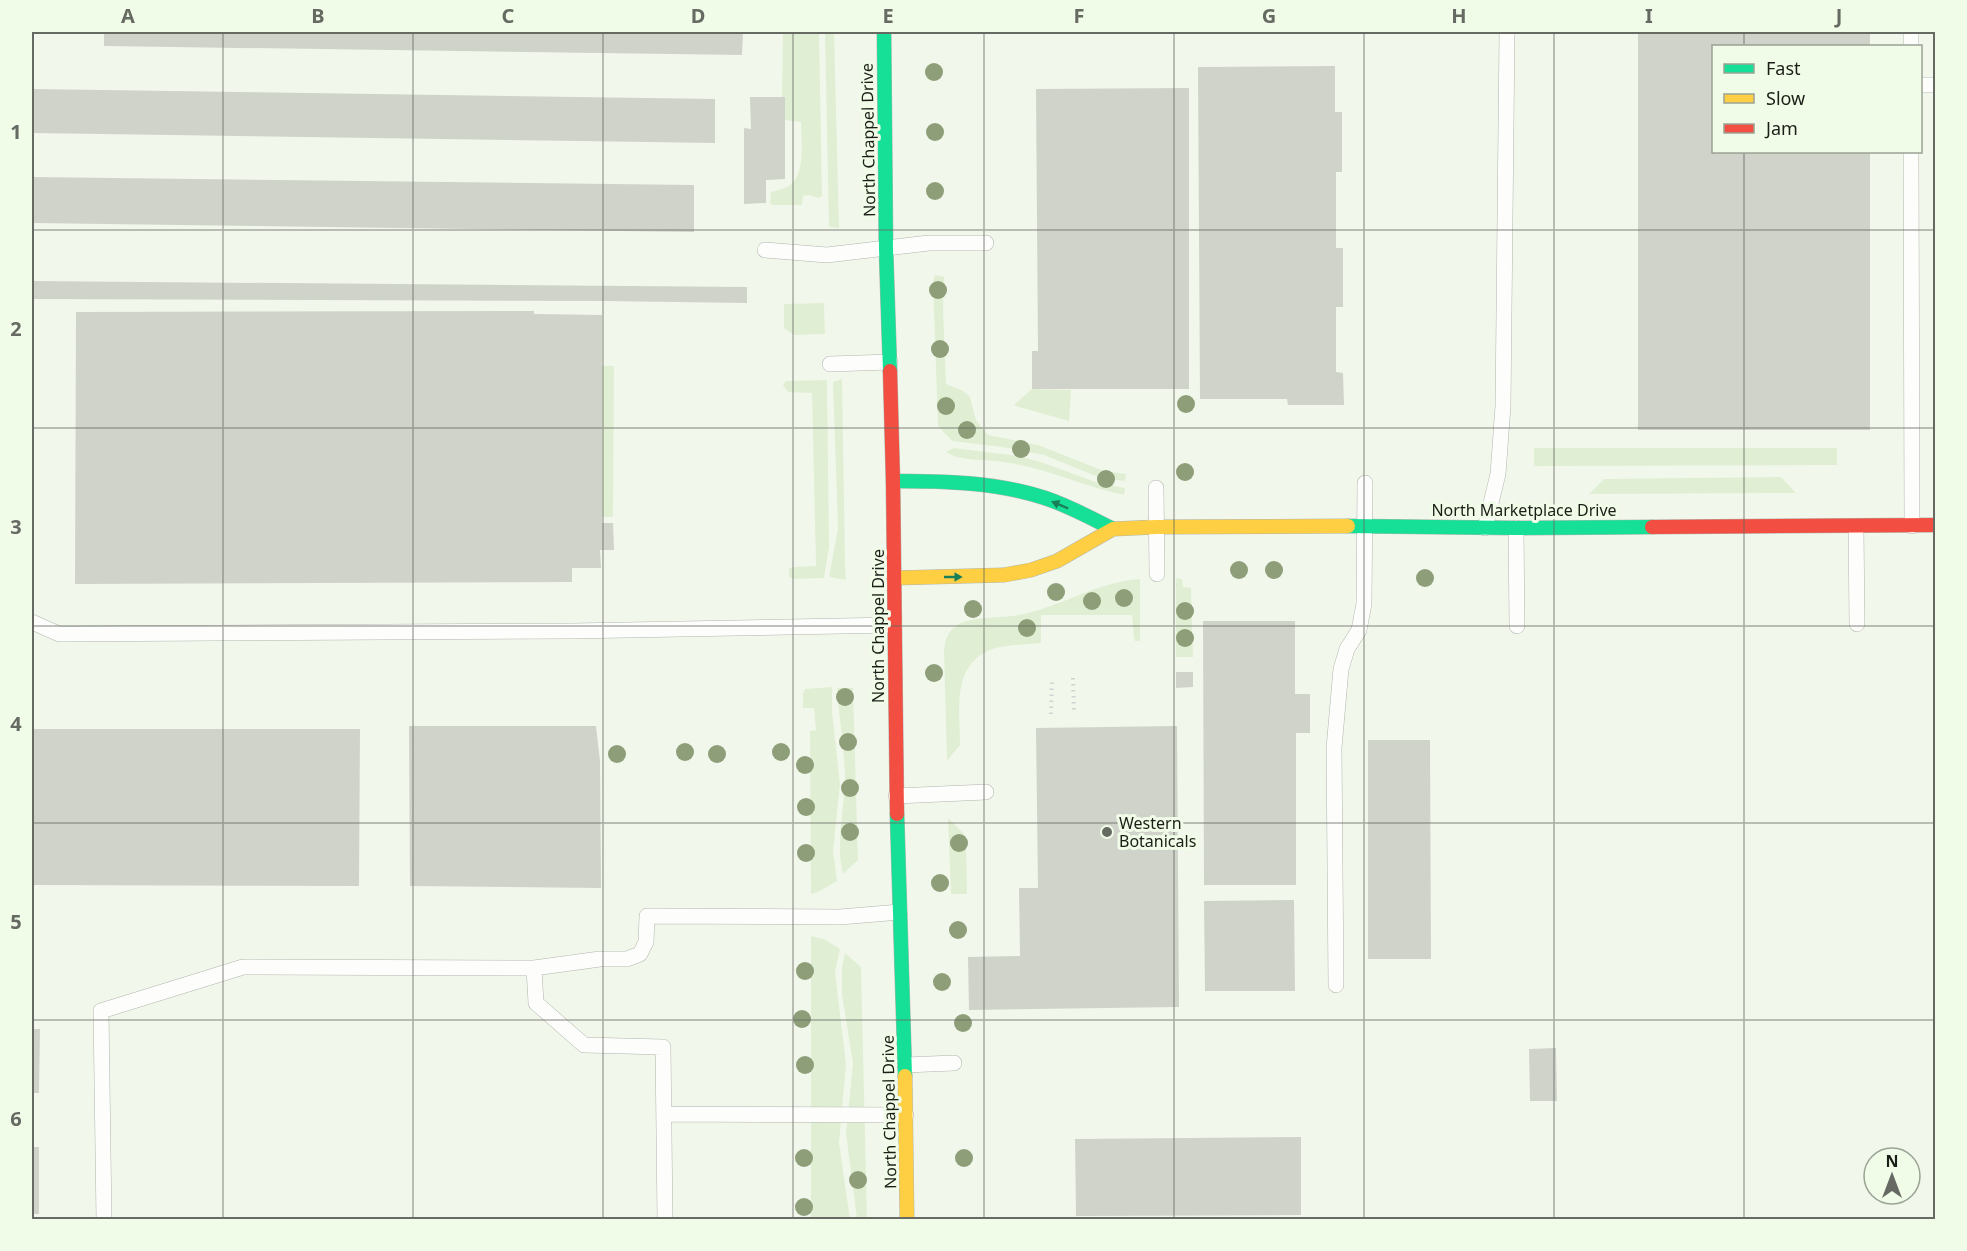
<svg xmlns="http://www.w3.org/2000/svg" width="1967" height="1251" viewBox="0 0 1967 1251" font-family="'Noto Sans',sans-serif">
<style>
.green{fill:#e0efd3}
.building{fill:#cfd3ca}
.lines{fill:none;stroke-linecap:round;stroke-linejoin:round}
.lane-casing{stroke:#b1b5ad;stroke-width:16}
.fast-casing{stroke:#b1b5ad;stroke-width:15}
.slow-casing{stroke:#b1b5ad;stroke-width:15}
.jam-casing{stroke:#b1b5ad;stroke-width:15}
.path{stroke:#d2d3d1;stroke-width:4;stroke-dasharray:1.5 4.5;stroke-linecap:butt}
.lane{stroke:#fdfefc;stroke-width:15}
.fast{stroke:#16e098;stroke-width:14}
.slow{stroke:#ffcf43;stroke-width:14}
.jam{stroke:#f24e42;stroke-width:14}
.tree{fill:#8d9e78}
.oneway{fill:#187f58}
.grid{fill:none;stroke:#666a62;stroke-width:1.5;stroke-opacity:0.55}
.poi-dot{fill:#666a62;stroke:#f1fce8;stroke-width:2}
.labels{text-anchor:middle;stroke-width:6;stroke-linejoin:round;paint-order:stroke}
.street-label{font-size:16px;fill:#1b1e17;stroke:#f1fce8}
.poi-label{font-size:16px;fill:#1b1e17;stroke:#f1fce8;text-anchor:start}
.neatline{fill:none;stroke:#666a62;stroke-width:2}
.grid-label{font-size:20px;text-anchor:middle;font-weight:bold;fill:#666a62}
</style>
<rect width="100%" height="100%" fill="#f2f7ec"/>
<!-- green -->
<path class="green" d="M783 32H819L822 196 818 198 810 195 803 196 802 205H772L770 203 771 192C777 190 784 189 789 186 806 175 801 139 801 122L784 120 785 97H782Z
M825 32H834L839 228 829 227Z
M935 275 944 277 943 309 946 384 963 391 970 397 976 420 988 435 1038 445 1104 471 1126 474 1125 481 1101 478 1044 455 1002 447 952 441 938 426 933 282Z
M824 303 825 334 794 335 784 328V304Z
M602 366H614L613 517H602Z
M842 379 845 564 846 580 829 577 838 529 833 382Z
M827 380 829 547 824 578 795 579 789 577V569L794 567 816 566 812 393 788 392 783 385 786 381Z
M1032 389 1071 390 1069 421 1015 406V404Z
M954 448 1018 456 1041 462 1098 483 1125 488 1124 495C1080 486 1040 465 995 461 979 459 960 461 946 452Z
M1534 448H1837V465L1534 466Z
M1781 477 1796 493 1589 494 1604 479Z
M1176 578 1182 579 1183 587 1191 588 1193 657H1176Z
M1140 579V641H1135L1134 638 1132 615H1041V643C1025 645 1006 644 990 650 951 666 960 712 960 745L947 761 944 651C945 639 948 630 959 624 975 616 1001 618 1019 615 1060 607 1097 582 1140 579Z
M832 687V712L840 784 833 851 837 881 818 892 811 894 810 731 816 730 814 708H803V693L805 689Z
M837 688H853L858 860 843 874C835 842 845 809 845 776 844 747 839 717 837 688Z
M948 818 966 836 967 894H951Z
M811 936 824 939 840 949 835 972 846 1064 839 1143 850 1219H811Z
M845 953 861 967 867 1219H857L846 1133 853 1063 842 995V967Z"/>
<!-- building -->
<path class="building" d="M104 32H743L742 55 104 46Z
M1638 32H1870V46H1714V152H1870V430H1638Z
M1335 66V112H1342V172H1336V248H1343V307H1336V372L1343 373 1344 405H1288L1287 399H1200L1198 67Z
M1189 88V389H1032V351H1038L1036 89Z
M32 89 715 99V143L32 133Z
M750 97H785V179L766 180V203L744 204V128L751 129Z
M32 177 694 185V232L32 223Z
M32 281 747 287V303L605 301 32 299Z
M534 311V314L602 315V523H613L614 550H600L601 568H572V582L75 584 76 312Z
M1203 621H1295V694H1310V733H1296V885H1204Z
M1176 672H1193V687L1176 688Z
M409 726H596L600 761 601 888 410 886Z
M1177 726 1179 1007 969 1010 968 957 1020 956 1019 888H1038L1036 728Z
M32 729H360L359 886 32 885Z
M1368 740H1430L1431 959H1368Z
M1294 900 1295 991H1205L1204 901Z
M32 1029H40L39 1093H32Z
M1556 1048 1557 1101H1530L1529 1049Z
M1301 1137V1215L1076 1216 1075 1139Z
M32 1147H39V1214H32Z"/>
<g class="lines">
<defs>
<path id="lane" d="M1911 32V46
M1920 85H1936
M1911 152 1912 526
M765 250 827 255 929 243H986
M830 364 890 362
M1156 488 1157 574
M1856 527 1857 624
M1485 528 1498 474 1503 406 1507 32
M1516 528 1517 626
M32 622 59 634 572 631 894 625
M896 796 986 792
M534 968 536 1003 584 1045 663 1047 665 1220
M1336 985 1334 748 1341 669 1347 649 1359 630 1364 604 1365 483
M905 1065 954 1063
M664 1114 906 1115
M104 1220 101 1011 243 967 534 968 600 959H627L640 954 646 942 647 916 840 917 900 912"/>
<path id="fast" d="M884 32 886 249 890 371
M893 481C944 481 996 482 1045 498 1069 506 1091 518 1113 529
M1348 526 1516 528 1652 527
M897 814 905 1076"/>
<path id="slow" d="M894 578 1004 575 1031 570 1057 561 1113 529 1156 527 1348 526
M905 1076 907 1220"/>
<path id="jam" d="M890 371 893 481 897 814
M1652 527 1936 525"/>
</defs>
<!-- lane casing -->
<use href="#lane" class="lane-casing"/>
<!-- fast casing -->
<use href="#fast" class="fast-casing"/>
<!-- slow casing -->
<use href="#slow" class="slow-casing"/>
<!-- jam casing -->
<use href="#jam" class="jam-casing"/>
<!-- path -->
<path class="path" d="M1073 678 1074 714
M1051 714 1052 678"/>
<!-- lane -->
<use href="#lane" class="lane"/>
<!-- fast -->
<use href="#fast" class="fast"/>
<!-- slow -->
<use href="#slow" class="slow"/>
<!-- jam -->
<use href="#jam" class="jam"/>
</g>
<!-- trees -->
<g class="tree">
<circle cx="934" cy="72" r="9"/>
<circle cx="935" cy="132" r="9"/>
<circle cx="935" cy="191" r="9"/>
<circle cx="938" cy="290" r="9"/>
<circle cx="940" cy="349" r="9"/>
<circle cx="1186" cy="404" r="9"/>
<circle cx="946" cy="406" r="9"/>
<circle cx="967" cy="430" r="9"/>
<circle cx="1021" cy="449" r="9"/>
<circle cx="1185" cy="472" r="9"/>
<circle cx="1106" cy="479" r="9"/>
<circle cx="1239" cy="570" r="9"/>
<circle cx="1274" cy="570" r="9"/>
<circle cx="1425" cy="578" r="9"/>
<circle cx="1056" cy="592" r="9"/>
<circle cx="1124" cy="598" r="9"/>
<circle cx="1092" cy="601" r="9"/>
<circle cx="973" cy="609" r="9"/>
<circle cx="1185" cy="611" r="9"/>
<circle cx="1027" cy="628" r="9"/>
<circle cx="1185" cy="638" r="9"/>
<circle cx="934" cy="673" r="9"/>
<circle cx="845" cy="697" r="9"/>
<circle cx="848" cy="742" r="9"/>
<circle cx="685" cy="752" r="9"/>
<circle cx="781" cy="752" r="9"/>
<circle cx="617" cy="754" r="9"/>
<circle cx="717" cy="754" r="9"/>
<circle cx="805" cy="765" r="9"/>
<circle cx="850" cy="788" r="9"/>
<circle cx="806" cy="807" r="9"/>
<circle cx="850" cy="832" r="9"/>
<circle cx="959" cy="843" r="9"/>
<circle cx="806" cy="853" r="9"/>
<circle cx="940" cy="883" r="9"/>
<circle cx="958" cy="930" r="9"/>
<circle cx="805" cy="971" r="9"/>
<circle cx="942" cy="982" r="9"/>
<circle cx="802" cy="1019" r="9"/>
<circle cx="963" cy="1023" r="9"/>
<circle cx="805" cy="1065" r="9"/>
<circle cx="804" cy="1158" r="9"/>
<circle cx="964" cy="1158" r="9"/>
<circle cx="858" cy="1180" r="9"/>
<circle cx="804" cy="1207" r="9"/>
</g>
<!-- one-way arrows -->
<defs><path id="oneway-solid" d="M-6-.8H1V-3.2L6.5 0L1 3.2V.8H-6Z" transform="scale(1.5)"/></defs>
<g class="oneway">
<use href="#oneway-solid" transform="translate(1060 505) rotate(-157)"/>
<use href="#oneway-solid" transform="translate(953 577)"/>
</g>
<!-- grid -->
<path class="grid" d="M223 32V1220M413 32V1220M603 32V1220M793 32V1220M984 32V1220M1174 32V1220M1364 32V1220M1554 32V1220M1744 32V46M1744 152V1220M32 230H1936M32 428H1936M32 626H1936M32 823H1936M32 1020H1936"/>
<!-- markers -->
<circle class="poi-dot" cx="1107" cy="832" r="6"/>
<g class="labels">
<!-- street labels -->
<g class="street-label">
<text transform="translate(868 140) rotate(-91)" y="6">North Chappel Drive</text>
<text x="1524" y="516">North Marketplace Drive</text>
<text transform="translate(878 626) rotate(-90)" y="6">North Chappel Drive</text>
<text transform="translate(889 1112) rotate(-91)" y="6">North Chappel Drive</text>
</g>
<!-- poi labels -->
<g class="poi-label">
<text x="1119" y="829">Western<tspan x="1119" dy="18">Botanicals</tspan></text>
</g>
</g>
<!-- border -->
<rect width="1967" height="1251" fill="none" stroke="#f1fce8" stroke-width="66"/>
<!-- legend -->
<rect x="1712" y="45" width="210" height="108" fill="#f1fce8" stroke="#9ba394" stroke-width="1.5"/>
<rect x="1724" y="64" width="30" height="9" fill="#16e098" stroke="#9ba394" stroke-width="1.5"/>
<text x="1766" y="75" font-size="18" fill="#1b1e17">Fast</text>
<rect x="1724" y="94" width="30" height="9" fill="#ffcf43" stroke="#9ba394" stroke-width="1.5"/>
<text x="1766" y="105" font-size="18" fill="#1b1e17">Slow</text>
<rect x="1724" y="124" width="30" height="9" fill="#f24e42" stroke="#9ba394" stroke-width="1.5"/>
<text x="1766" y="135" font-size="18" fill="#1b1e17">Jam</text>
<!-- north arrow -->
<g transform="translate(1892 1176)"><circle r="28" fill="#f1fce8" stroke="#9ba394" stroke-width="1.5"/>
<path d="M0-4.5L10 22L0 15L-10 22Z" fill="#666a62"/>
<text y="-9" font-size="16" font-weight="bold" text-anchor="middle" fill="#1b1e17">N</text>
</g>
<rect x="33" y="33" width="1901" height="1185" class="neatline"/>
<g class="grid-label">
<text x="128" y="23">A</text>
<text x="318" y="23">B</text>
<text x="508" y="23">C</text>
<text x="698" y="23">D</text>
<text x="888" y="23">E</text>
<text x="1079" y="23">F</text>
<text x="1269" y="23">G</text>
<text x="1459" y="23">H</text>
<text x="1649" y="23">I</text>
<text x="1839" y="23">J</text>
<text x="16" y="139">1</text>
<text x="16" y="336">2</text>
<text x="16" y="534">3</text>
<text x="16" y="731">4</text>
<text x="16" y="929">5</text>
<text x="16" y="1126">6</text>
</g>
</svg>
